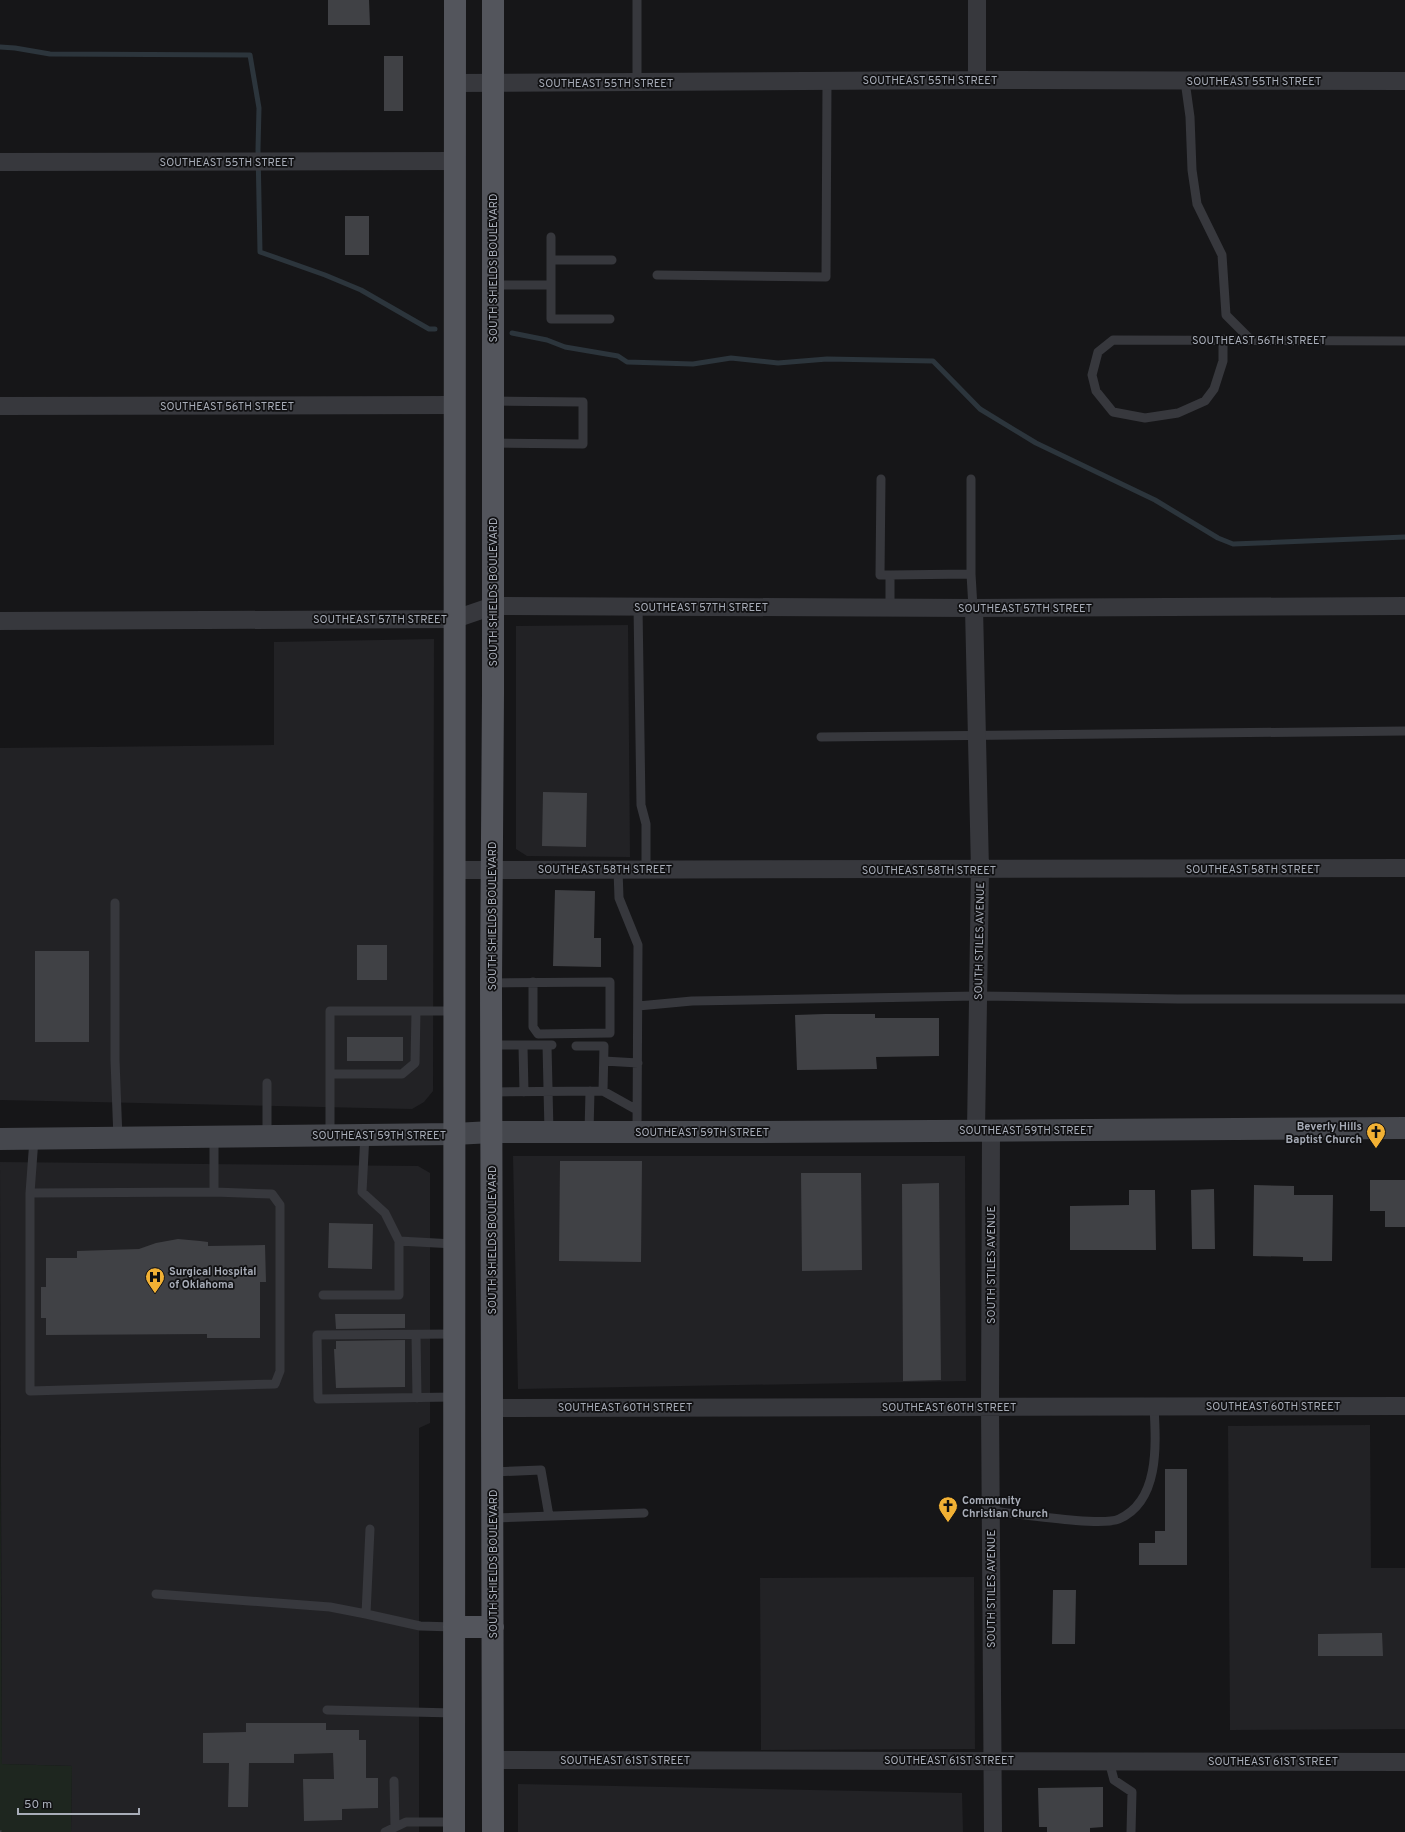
<svg xmlns="http://www.w3.org/2000/svg" width="1405" height="1832" viewBox="0 0 1405 1832" font-family="Overpass,sans-serif">
<style>
.built{fill:#222225}
.green{fill:#1e261f}
.lines{fill:none;stroke-linecap:round;stroke-linejoin:round}
.stream{stroke:#2c353c;stroke-width:5}
.building{fill:#404145}
.path{stroke:#3d3f44;stroke-width:2.5;stroke-dasharray:2 3;stroke-linecap:butt}
.service{stroke:#37383d;stroke-width:9}
.minor{stroke:#37383d;stroke-width:18}
.secondary{stroke:#45474d;stroke-width:22}
.primary{stroke:#53555c;stroke-width:22}
.labels{text-anchor:middle;stroke-width:3.5;stroke-linejoin:round;paint-order:stroke}
.street-label{font-size:11px;fill:#a8adb8;stroke:#111113}
.poi-label{font-size:11px;font-weight:bold;fill:#a8adb8;stroke:#111113;text-anchor:start}
</style>
<rect width="100%" height="100%" fill="#161618"/>
<!-- built -->
<path class="built" d="M628 625 630 857 527 856 516 849V626Z
M434 639 433 1091 424 1102 412 1109 0 1100V748L274 745V642Z
M513 1156H965L966 1381 518 1389Z
M0 1162 418 1166 430 1173V1423L419 1428V1832H71L72 1766 2 1764Z
M1370 1425 1371 1568H1405V1729L1230 1730 1228 1426Z
M974 1577 975 1749 761 1750 760 1578Z
M518 1784 962 1793 963 1832H518Z"/>
<!-- green -->
<path class="green" d="M0 1423 2 1764 72 1766 71 1832H0Z"/>
<g class="lines">
<!-- stream -->
<path class="stream" d="M0 47 15 48 50 54 250 55 259 108 258 149 260 252 325 275 361 290 429 329H435
M512 333 547 340 565 347 618 356 627 362 693 364 731 358 778 363 827 359 933 361 980 409 1036 443 1155 500 1218 538 1233 544 1405 537"/>
</g>
<!-- building -->
<path class="building" d="M328 0H369L370 25H328Z
M384 56H403V111H384Z
M345 216H369V255H345Z
M543 792 587 793 586 847 542 846Z
M555 890 595 891 594 938H601V967L553 966Z
M357 945H387V980H357Z
M35 951H89V1042H35Z
M825 1014H875V1018H939V1056L876 1057 877 1069 797 1070 795 1015Z
M347 1037H403V1061H347Z
M560 1161H642L641 1262 559 1261Z
M801 1173H861L862 1270 802 1271Z
M1370 1180H1405V1227H1385V1211H1370Z
M939 1183 941 1380 903 1381 902 1184Z
M1254 1185 1294 1186V1195H1333L1332 1261H1303V1257L1253 1256Z
M1214 1189 1215 1249H1192L1191 1190Z
M1129 1190H1155L1156 1250H1070V1206L1129 1205Z
M329 1223 373 1224 372 1269 328 1268Z
M178 1239 200 1241 208 1242V1246L265 1245 266 1282H260V1338H207V1334L46 1335V1318H41V1287H46V1258H77V1251L139 1249 156 1243Z
M335 1314H405V1328L336 1329Z
M405 1340V1387L336 1388 334 1349H336V1341Z
M1165 1469H1187V1565H1139V1543H1155V1531H1165Z
M1053 1590H1076L1075 1644H1052Z
M1382 1633 1383 1656H1318V1634Z
M246 1723H326V1730H359V1740H366V1778H378V1808L342 1809V1820L304 1821 303 1779H334L333 1753 294 1754V1763H249L248 1807H228L229 1763H203V1733L246 1732Z
M1103 1787V1827L1090 1828V1832H1047V1827H1039L1038 1788Z"/>
<g class="lines">
<!-- path -->
<path class="path" d="M0 1831 1 1832"/>
<!-- service -->
<path class="service" d="M1185 81 1190 117 1192 170 1197 204 1222 255 1226 315 1250 339
M637 83V0
M551 260H612
M657 275 826 277 827 81
M493 285H551V237
M551 285V319H610
M1223 339V361L1214 389 1205 401 1178 413 1145 418 1113 412 1096 391 1092 375 1098 352 1113 340 1405 341
M493 401 583 402V444L493 443
M881 479 880 575H890L971 574V479
M971 574 973 608
M890 575V607
M638 606 641 805 646 824V870
M821 737 1405 731
M618 870 619 898 638 945 637 1132
M115 903V1060L118 1139
M491 983 610 982V1033L538 1034 533 1027V982
M638 1006 692 1001 978 996 1178 999H1405
M492 1045H552
M547 1045 549 1132
M523 1046 524 1092
M576 1046H604L603 1091
M604 1061 638 1063
M330 1074H402L415 1063 416 1011
M492 1092 603 1091 637 1110
M589 1132 590 1091
M365 1134 362 1192 385 1213 399 1241 454 1244
M330 1135V1011H454
M267 1136V1083
M214 1137V1192
M30 1193 214 1192 272 1194 280 1205V1371L275 1384 30 1391V1193L34 1139
M323 1295H399V1241
M454 1334 317 1335 318 1399 454 1397
M416 1335 417 1398
M493 1472 541 1470 549 1516
M991 1511C1015 1513 1101 1527 1119 1519 1160 1501 1156 1444 1154 1406
M493 1518 644 1513
M370 1529 366 1614 420 1626 454 1627
M156 1594 330 1607 366 1614
M327 1710 454 1713
M1109 1761 1114 1780 1132 1792 1131 1832
M394 1781 395 1827
M385 1832 406 1822H454"/>
<!-- minor -->
<path class="minor" d="M977 0V80
M455 83 977 80 1405 81
M0 162 455 161
M0 406 455 405
M974 608 980 870 976 1131
M0 621 455 619 493 606 973 608 1405 606
M454 870 1405 868
M991 1130 990 1406 993 1832
M493 1408 1405 1406
M493 1760 1405 1762"/>
<!-- secondary -->
<path class="secondary" d="M0 1139 454 1134 492 1132H757L1405 1128"/>
<!-- primary -->
<path class="primary" d="M454 1627H493
M454 1832 455 0
M493 1832 491 983 493 694V0"/>
</g>
<!-- icons -->
<defs>
<symbol id="church-pin" viewBox="-11 -11 22 30"><path d="M0 17L-7.5 6A9.5 9.5 0 1 1 7.5 6Z" fill="#f2b134" stroke="#111113"/><path d="M-1.2-6h2.4v3.5h3.3v2.4h-3.3V6h-2.4V-.1h-3.3v-2.4h3.3Z" fill="#111"/></symbol>
<symbol id="hospital-pin" viewBox="-11 -11 22 30"><path d="M0 17L-7.5 6A9.5 9.5 0 1 1 7.5 6Z" fill="#f2b134" stroke="#111113"/><path d="M-5-5h3v3.5h4V-5h3V5h-3V1.5h-4V5h-3Z" fill="#111"/></symbol>
</defs>
<g fill-rule="evenodd">
<use href="#church-pin" x="1365" y="1121" width="22" height="30"/>
<use href="#hospital-pin" x="144" y="1266" width="22" height="30"/>
<use href="#church-pin" x="937" y="1495" width="22" height="30"/>
</g>
<g class="labels">
<!-- street labels -->
<g class="street-label">
<text x="930" y="84">SOUTHEAST 55TH STREET</text>
<text x="1254" y="85">SOUTHEAST 55TH STREET</text>
<text x="606" y="87">SOUTHEAST 55TH STREET</text>
<text x="227" y="166">SOUTHEAST 55TH STREET</text>
<text transform="translate(493 268) rotate(-90)" y="4">SOUTH SHIELDS BOULEVARD</text>
<text x="1259" y="344">SOUTHEAST 56TH STREET</text>
<text x="227" y="410">SOUTHEAST 56TH STREET</text>
<text transform="translate(493 592) rotate(-90)" y="4">SOUTH SHIELDS BOULEVARD</text>
<text x="701" y="611">SOUTHEAST 57TH STREET</text>
<text x="1025" y="612">SOUTHEAST 57TH STREET</text>
<text x="380" y="623">SOUTHEAST 57TH STREET</text>
<text x="605" y="873">SOUTHEAST 58TH STREET</text>
<text x="1253" y="873">SOUTHEAST 58TH STREET</text>
<text x="929" y="874">SOUTHEAST 58TH STREET</text>
<text transform="translate(492 916) rotate(-90)" y="4">SOUTH SHIELDS BOULEVARD</text>
<text transform="translate(979 941) rotate(-89)" y="4">SOUTH STILES AVENUE</text>
<text x="1026" y="1134">SOUTHEAST 59TH STREET</text>
<text x="702" y="1136">SOUTHEAST 59TH STREET</text>
<text x="379" y="1139">SOUTHEAST 59TH STREET</text>
<text transform="translate(492 1240) rotate(-90)" y="4">SOUTH SHIELDS BOULEVARD</text>
<text transform="translate(991 1265) rotate(-90)" y="4">SOUTH STILES AVENUE</text>
<text x="1273" y="1410">SOUTHEAST 60TH STREET</text>
<text x="625" y="1411">SOUTHEAST 60TH STREET</text>
<text x="949" y="1411">SOUTHEAST 60TH STREET</text>
<text transform="translate(493 1564) rotate(-90)" y="4">SOUTH SHIELDS BOULEVARD</text>
<text transform="translate(991 1589) rotate(-90)" y="4">SOUTH STILES AVENUE</text>
<text x="625" y="1764">SOUTHEAST 61ST STREET</text>
<text x="949" y="1764">SOUTHEAST 61ST STREET</text>
<text x="1273" y="1765">SOUTHEAST 61ST STREET</text>
</g>
<!-- poi labels -->
<g class="poi-label">
<text x="1362" y="1130" text-anchor="end">Beverly Hills<tspan x="1362" dy="13">Baptist Church</tspan></text>
<text x="169" y="1275">Surgical Hospital<tspan x="169" dy="13">of Oklahoma</tspan></text>
<text x="962" y="1504">Community<tspan x="962" dy="13">Christian Church</tspan></text>
</g>
</g>
<!-- scale -->
<path d="M18 1808v6h121v-6" fill="none" stroke="#a8adb8" stroke-width="2"/>
<text x="24" y="1808" font-size="12" fill="#a8adb8" stroke="#111113" stroke-width="3" paint-order="stroke">50 m</text>
</svg>
